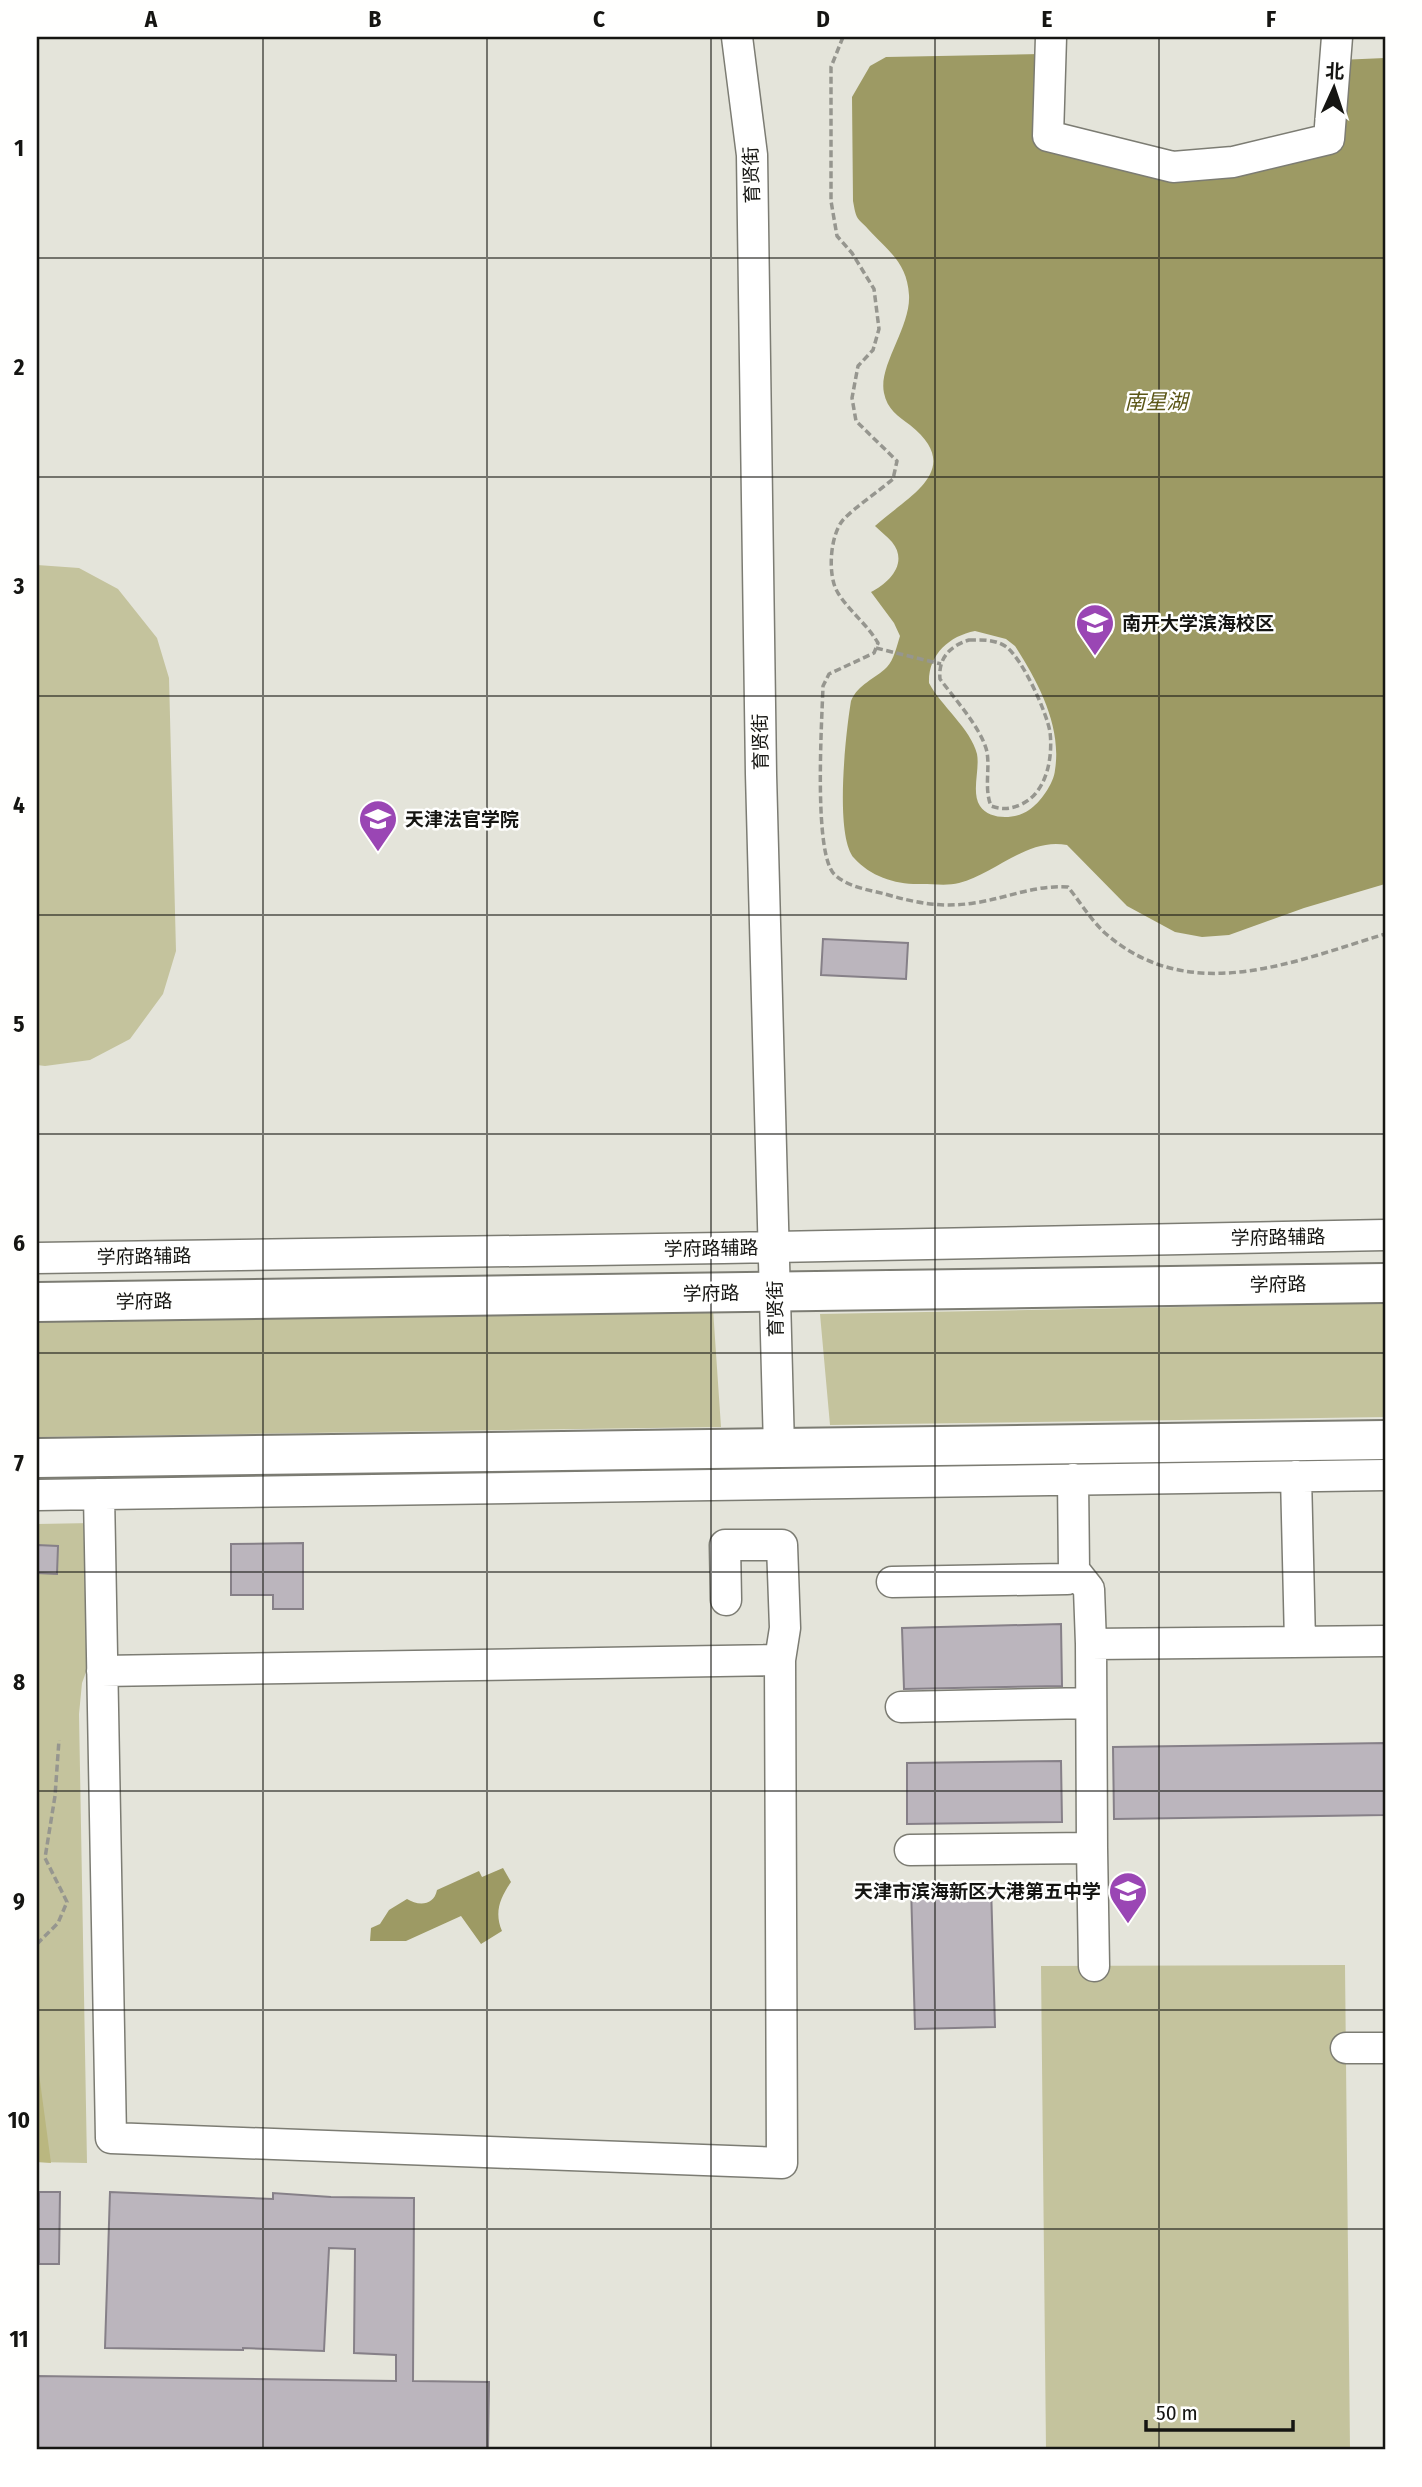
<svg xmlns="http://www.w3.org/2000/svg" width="1422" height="2487" viewBox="0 0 1422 2487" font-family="'Fira Sans Condensed','Noto Sans SC',sans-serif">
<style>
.green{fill:#c4c39d}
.forest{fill:#bab780}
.water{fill:#9d9a64;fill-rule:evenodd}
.building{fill:#bbb5bd;stroke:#868088;stroke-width:2}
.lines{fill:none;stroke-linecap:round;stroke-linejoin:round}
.minor-casing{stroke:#7c7c73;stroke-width:33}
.highway-casing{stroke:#7c7c73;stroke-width:42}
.path{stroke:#96968f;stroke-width:3.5;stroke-dasharray:7 3.5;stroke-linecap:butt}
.minor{stroke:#fff;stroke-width:30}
.highway{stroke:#fff;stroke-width:38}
.grid{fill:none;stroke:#151512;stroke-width:2;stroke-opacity:0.55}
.labels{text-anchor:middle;stroke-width:5;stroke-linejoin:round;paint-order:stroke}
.street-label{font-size:19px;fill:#151512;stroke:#fffffe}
.poi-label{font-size:19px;font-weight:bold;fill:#151512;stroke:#fffffe;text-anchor:start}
.water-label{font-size:21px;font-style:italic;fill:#5b5616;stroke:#fffffe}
.neatline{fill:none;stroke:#151512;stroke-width:2.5}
.grid-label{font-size:23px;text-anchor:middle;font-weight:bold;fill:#151512}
</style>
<rect width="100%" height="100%" fill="#e4e4da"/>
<!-- green -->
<path class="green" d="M37 565 79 568 118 589 157 638 169 678 176 951 163 994 130 1039 90 1060 45 1066 37 1065Z
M1385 1303V1417L830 1425 820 1314Z
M713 1309 721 1427 37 1437V1319Z
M93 1523V1653L82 1683 79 1714 87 2163 37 2162V1524Z
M1345 1965 1350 2450H1046L1041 1966Z"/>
<!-- forest -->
<path class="forest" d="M37 2059 51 2163 37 2162Z"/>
<!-- water -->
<path class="water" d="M1041 54 1040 143 1162 173 1333 142 1339 60 1385 58V884L1304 908 1229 935 1202 937 1175 932 1127 906 1067 845C1028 837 995 874 959 883 948 886 933 884 922 884 897 885 871 877 854 858 834 835 846 731 851 701 858 684 875 679 887 667 894 660 897 645 900 636L894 623 871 592C889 583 909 563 892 542 887 536 880 531 875 526 908 496 966 470 910 425 898 416 887 409 884 393 878 366 911 327 909 295 907 262 888 251 868 229 865 225 859 221 857 217 855 213 854 206 853 201L852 97 870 66 886 57ZM975 631 1006 639 1015 646C1038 682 1062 726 1055 770 1054 783 1040 803 1029 810 1017 819 990 821 980 806 971 792 980 770 977 754 971 729 941 706 929 683 928 655 949 636 975 631Z
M503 1868 511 1882C500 1898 494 1912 502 1931L481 1944 461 1916 406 1941H370L371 1928 380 1924 389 1910 407 1899C418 1906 434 1906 437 1890L479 1871 482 1877Z"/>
<!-- building -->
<path class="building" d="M823 939 908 943 906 979 821 975Z
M303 1543V1609H273V1595H231V1544Z
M37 1545 58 1546 57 1574 37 1573Z
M1061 1624 1062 1686 904 1689 902 1628Z
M1385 1743V1815L1114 1819 1113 1747Z
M1061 1761 1062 1822 907 1824V1763Z
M991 1885 995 2027 915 2029 911 1887Z
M39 2192H60L59 2264H39Z
M110 2192 273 2199V2193L331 2197 414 2198 413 2381 489 2382 488 2450H37V2376L396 2381V2355L354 2353 355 2249 329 2248 324 2351 243 2348V2350L105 2348Z"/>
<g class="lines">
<defs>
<path id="minor" d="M737 37 752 155 761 774 779 1448
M1051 37 1048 136 1173 167 1233 162 1329 139 1337 37
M37 1258 723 1248 1385 1235
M1296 1476 1300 1642
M1073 1479 1074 1570 1089 1589 1091 1644
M99 1494 111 2138 782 2163 780 1660 785 1628 782 1545H725L726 1600
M37 1495 1385 1475
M892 1582 1067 1579 1074 1570
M102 1671 780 1660
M901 1707 1091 1703
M1092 1848 1094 1966
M910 1850 1092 1848 1091 1644 1385 1641
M1346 2048H1385"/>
<path id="highway" d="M37 1302 1385 1283
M37 1458 1385 1440"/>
</defs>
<!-- minor casing -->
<use href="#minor" class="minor-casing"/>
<!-- highway casing -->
<use href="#highway" class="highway-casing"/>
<!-- path -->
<path class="path" d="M843 37 831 67V201L837 236 852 253 874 289 879 329 873 350 858 366 852 398 856 421 897 461 893 479C878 492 856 506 843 520 830 535 827 576 838 593 849 611 867 624 878 643L874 653 829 674 823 686C822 720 813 856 835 875 848 887 869 890 885 894 916 903 941 908 974 903 1008 898 1033 885 1068 887 1080 902 1091 920 1105 933 1189 1007 1293 962 1385 934
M969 640C981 640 994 639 1005 646 1022 657 1047 713 1050 732 1053 757 1047 792 1022 804 1011 809 1003 810 991 806 984 788 990 770 987 752 982 729 954 698 940 679 938 658 950 646 969 640Z
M876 648 941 664
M37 1944 58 1923 67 1902 45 1858 55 1796 59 1740"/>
<!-- minor -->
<use href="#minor" class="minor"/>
<!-- highway -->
<use href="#highway" class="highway"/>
</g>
<!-- grid -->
<path class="grid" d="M263 37V2450M487 37V2450M711 37V2450M935 37V2450M1159 37V2450M37 258H1385M37 477H1385M37 696H1385M37 915H1385M37 1134H1385M37 1353H1385M37 1572H1385M37 1791H1385M37 2010H1385M37 2229H1385"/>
<!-- icons -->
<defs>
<symbol id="university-pin" viewBox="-11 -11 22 30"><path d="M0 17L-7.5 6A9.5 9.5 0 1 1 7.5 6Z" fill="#9a46b4" stroke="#fffffe"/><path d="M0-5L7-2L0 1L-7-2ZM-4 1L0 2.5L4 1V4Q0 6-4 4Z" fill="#fff"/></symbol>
<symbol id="school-pin" viewBox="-11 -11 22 30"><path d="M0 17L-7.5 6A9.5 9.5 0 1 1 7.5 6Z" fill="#9a46b4" stroke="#fffffe"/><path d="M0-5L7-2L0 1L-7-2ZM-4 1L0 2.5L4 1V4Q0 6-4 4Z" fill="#fff"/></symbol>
</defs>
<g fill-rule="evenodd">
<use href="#university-pin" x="1073" y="601" width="44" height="60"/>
<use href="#university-pin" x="356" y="797" width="44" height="60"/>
<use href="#school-pin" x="1106" y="1869" width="44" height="60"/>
</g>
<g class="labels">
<!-- street labels -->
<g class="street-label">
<text transform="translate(751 175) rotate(-92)" y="7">育贤街</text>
<text transform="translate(760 742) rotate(-91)" y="7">育贤街</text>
<text transform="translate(1278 1237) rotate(-1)" y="7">学府路辅路</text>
<text transform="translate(711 1248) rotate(-1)" y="7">学府路辅路</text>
<text transform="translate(144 1256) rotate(-1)" y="7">学府路辅路</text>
<text transform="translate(1278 1284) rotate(-1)" y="7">学府路</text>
<text transform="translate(711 1293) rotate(-1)" y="7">学府路</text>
<text transform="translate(144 1301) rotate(-1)" y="7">学府路</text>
<text transform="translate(775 1309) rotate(-91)" y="7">育贤街</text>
</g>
<!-- poi labels -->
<g class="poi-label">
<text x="1122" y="630">南开大学滨海校区</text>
<text x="405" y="826">天津法官学院</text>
<text x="1101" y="1898" text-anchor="end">天津市滨海新区大港第五中学</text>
</g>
<!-- water labels -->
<g class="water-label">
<text x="1156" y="409">南星湖</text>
</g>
</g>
<!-- border -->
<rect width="1422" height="2487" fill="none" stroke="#fffffe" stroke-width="77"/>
<!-- north arrow -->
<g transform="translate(1334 88) rotate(3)" stroke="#fffffe" stroke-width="5" paint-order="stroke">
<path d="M0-5L12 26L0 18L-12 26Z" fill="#151512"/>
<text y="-10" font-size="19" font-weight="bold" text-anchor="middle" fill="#151512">北</text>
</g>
<!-- scale -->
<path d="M1146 2420v10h147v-10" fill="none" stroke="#151512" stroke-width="3.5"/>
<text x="1156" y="2420" font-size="21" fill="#151512" stroke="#fffffe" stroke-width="5" paint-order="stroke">50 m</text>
<rect x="38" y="38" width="1346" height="2410" class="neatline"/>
<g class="grid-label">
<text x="151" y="27">A</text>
<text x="375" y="27">B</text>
<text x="599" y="27">C</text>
<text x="823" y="27">D</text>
<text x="1047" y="27">E</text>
<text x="1271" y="27">F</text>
<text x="19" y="156">1</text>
<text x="19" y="375">2</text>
<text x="19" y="594">3</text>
<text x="19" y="813">4</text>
<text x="19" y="1032">5</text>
<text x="19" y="1251">6</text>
<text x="19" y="1471">7</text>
<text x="19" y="1690">8</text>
<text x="19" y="1909">9</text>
<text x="19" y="2128">10</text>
<text x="19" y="2347">11</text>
</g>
</svg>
